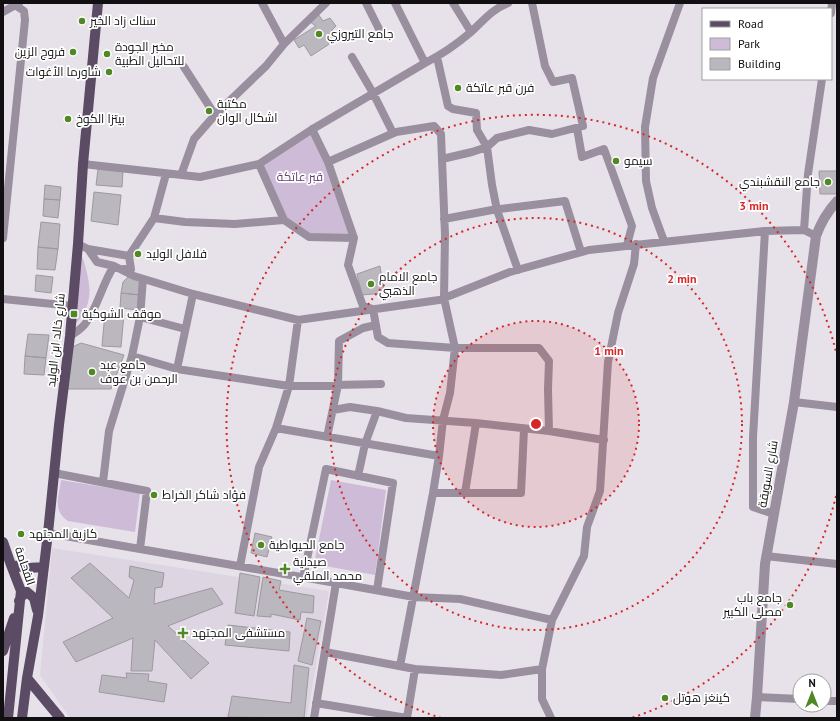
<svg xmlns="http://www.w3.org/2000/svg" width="840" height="721" viewBox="0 0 840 721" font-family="'PT Sans',Cairo,sans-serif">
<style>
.built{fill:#ded5e3}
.green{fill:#cebbd7}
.building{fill:#bbb7be;stroke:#9d999f}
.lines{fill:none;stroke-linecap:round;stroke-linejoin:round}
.minor{stroke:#998f9e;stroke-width:8}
.tertiary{stroke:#998f9e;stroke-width:10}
.primary{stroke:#5b4b64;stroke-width:10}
.ring{fill:none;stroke:#d62828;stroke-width:2;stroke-dasharray:2 4}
.poi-dot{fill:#508924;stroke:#fff;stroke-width:1.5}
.labels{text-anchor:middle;stroke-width:3.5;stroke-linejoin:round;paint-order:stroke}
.poi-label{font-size:12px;fill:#110f11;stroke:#fff;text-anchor:start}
.park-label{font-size:12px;fill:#614270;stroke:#fff}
.street-label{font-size:12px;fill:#110f11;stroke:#fff}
.centre{fill:#d62828;stroke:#fff;stroke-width:2}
.ring-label{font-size:12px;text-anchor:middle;font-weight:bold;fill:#d62828;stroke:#fff;stroke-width:3.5;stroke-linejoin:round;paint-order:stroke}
</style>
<rect width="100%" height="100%" fill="#e7e2e9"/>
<!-- built -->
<path class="built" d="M52 548 329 591 307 718H70L40 675Z"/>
<!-- green -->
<path class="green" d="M311 130 328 162 352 238 309 237 284 220 260 163Z
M77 249C83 256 84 261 86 269 93 295 90 310 71 329Z
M61 480 140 493 135 532 68 521C52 510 59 497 61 480Z
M331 480 386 490 375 575 314 564Z"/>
<!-- building -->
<path class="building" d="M318 14 323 21 330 18 336 26 332 30 337 39 311 56 304 45 299 48 294 40 316 26 310 22Z
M98 169 123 171 122 187 96 185Z
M819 171H837V194H820Z
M45 185 61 187 60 200 44 199Z
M94 192 121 195 118 225 91 221Z
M44 199 60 200 58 218 43 216Z
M41 222 60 224 58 249 38 247Z
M38 247 58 249 55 270 37 269Z
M380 266 384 293 362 295 357 274Z
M36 275 53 277 51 293 35 291Z
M128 277 141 280 140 295 121 293 123 282Z
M121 293 140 295 138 310 120 308Z
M105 313 124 314 121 347 102 346Z
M28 334 49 335 46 358 25 356Z
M81 343 124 355 111 389H65L70 348Z
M25 356 46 358 44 375 24 374Z
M255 533 272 537 267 557 251 553Z
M90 563 129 598 134 580 129 577 130 566 164 573 162 587 155 588 154 604 212 588 223 604 168 626 209 663 191 679 155 640 152 671H131L133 638 76 662 63 642 113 618 71 578Z
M240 573 260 577 254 616 235 613Z
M263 577 281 581 279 590 314 596 313 613 301 612 300 620 271 614V617L257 616Z
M307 618 321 621 312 665 298 661Z
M228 625 290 632 289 651 225 645Z
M294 665 309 668 304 718 228 717 232 696 291 703Z
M126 673 149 674 148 681 167 684 164 702 99 692 102 675 127 678Z"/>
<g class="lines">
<!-- minor -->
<path class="minor" d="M262 3 284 44
M366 3 381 33
M395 3 425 63
M453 3 471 32
M3 12 19 3
M831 13 832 3
M352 57 373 93 393 133
M437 57 448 106 453 109 476 113 477 130 487 147 492 185 497 210 518 270
M184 67 215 115
M577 128 582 157 604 149 632 226 627 245
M312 129 328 162 354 238 348 265 363 306 373 309 378 337 388 343 455 348H539L549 361 548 389 549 431
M442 159 472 152 487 147 497 138 529 130 552 134 583 126 572 78 553 82 545 66 532 3
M328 162 396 132 434 126 441 134 445 235 444 298 455 348 450 393 443 420 439 456 433 493 400 666
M83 164 200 177 259 164 311 130 425 63C441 55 457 44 471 32 484 20 491 10 508 3
M259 164 284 220 309 237 354 238
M181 175 194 139 215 115 266 66 284 44 326 3
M154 218 185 222 235 224 284 220
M444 219 492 210 565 201 581 252
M765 231 753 437V507L774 514
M816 236 804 230 808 174 822 79
M3 238 25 20 24 11 15 5
M664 241 652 208 646 181 645 127 653 78 680 3
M78 244 88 249 97 262 114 266 134 276 193 294 298 320 439 300 510 272 589 250 765 231 804 230
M88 249 129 256 131 269H123
M129 256 154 218 166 174
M3 299 73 306
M140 317 185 329
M70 336C75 333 81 329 85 324 98 307 102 284 114 266
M132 356 177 369 289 386 381 384
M177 369 193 294
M794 402 837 407
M333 410 350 407 377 411 406 418 476 423 549 431 604 440
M276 428 439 456
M327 437 338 385 339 341 363 328 376 325
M54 473 147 491 140 549
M358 476 365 444 377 411
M103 482 109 431 132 356 140 317 143 279
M433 493H521L524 429
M465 493 476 423
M48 533 336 583 314 718
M766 556 837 564
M240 566 259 467 276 428 289 386 298 320
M303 578 326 469 393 483 377 590
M336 583 414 597 460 599 552 620
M325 652 415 669 501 675 542 669
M757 697 800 699
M824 701H837
M316 703 407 718 415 669
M551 718 542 699V669L552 620 584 556 587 527 600 491 608 362 618 313 634 264 636 244"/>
<!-- tertiary -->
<path class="tertiary" d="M755 718 757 697 765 564 794 402 816 236C821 222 827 212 837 201"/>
<!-- primary -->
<path class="primary" d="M3 542 11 565 21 591 8 718
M11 565 28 568 44 567
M19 601 21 597 27 592 34 598 37 610
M3 651 14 618
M27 678 60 718
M22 718 27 678 38 616 48 533 59 425 70 336 78 244 83 164 98 3"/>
</g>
<!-- distance rings -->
<circle cx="536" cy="424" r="103" fill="#d62828" fill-opacity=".12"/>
<g class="ring">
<circle cx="536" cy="424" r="103"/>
<circle cx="536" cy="424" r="206"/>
<path d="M836 496A309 309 0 0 1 631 718M441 718A309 309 0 1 1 836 352"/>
</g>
<!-- markers -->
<g class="poi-dot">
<circle cx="82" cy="21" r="4"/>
<circle cx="319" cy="34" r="4"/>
<circle cx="73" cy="52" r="4"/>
<circle cx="107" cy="54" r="4"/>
<circle cx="109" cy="72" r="4"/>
<circle cx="458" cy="88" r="4"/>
<circle cx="209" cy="111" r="4"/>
<circle cx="68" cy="119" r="4"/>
<circle cx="616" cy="161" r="4"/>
<circle cx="828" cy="182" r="4"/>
<circle cx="138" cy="254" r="4"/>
<circle cx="371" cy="284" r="4"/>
<rect x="70" y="310" width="8" height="8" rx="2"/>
<circle cx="92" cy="372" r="4"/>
<circle cx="154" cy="495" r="4"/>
<circle cx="21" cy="534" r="4"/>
<circle cx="261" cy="545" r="4"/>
<path d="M283 563h4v4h4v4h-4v4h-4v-4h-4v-4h4z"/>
<circle cx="790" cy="605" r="4"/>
<path d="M181 627h4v4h4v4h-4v4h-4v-4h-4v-4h4z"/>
<circle cx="665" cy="698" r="4"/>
</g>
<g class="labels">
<!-- poi labels -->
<g class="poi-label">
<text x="90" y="25">سناك زاد الخير</text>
<text x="327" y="38">جامع التيروزي</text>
<text x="115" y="51">مخبر الجودة<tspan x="115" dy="14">للتحاليل الطبية</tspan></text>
<text x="65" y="56" text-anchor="end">فروج الزين</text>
<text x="101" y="76" text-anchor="end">شاورما الأغوات</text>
<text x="466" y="92">فرن قبر عاتكة</text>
<text x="217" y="108">مكتبة<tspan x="217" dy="14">اشكال الوان</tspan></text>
<text x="76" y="123">بيتزا الكوخ</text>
<text x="624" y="165">سيمو</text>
<text x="820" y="186" text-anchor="end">جامع النقشبندي</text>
<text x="146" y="258">فلافل الوليد</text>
<text x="379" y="281">جامع الامام<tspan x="379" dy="14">الذهبي</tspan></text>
<text x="82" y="318">موقف الشوكية</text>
<text x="100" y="369">جامع عبد<tspan x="100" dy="14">الرحمن بن عوف</tspan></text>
<text x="162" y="499">فؤاد شاكر الخراط</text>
<text x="29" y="538">كازية المجتهد</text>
<text x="269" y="549">جامع الحيواطية</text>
<text x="293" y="566">صيدلية<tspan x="293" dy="14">محمد الملقي</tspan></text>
<text x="782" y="602" text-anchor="end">جامع باب<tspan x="782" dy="14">مصلى الكبير</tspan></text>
<text x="192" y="637">مستشفى المجتهد</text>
<text x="673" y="702">كينغز هوتل</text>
</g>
<!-- park labels -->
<g class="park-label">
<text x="300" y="181">قبر عاتكة</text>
</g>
<!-- street labels -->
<g class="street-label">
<text transform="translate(56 340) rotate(-84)" y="4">شارع خالد ابن الوليد</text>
<text transform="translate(768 474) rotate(-80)" y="4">شارع السويقة</text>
<text transform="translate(25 566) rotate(71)" y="4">الفحامة</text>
</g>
</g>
<circle cx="536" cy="424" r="6" class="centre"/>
<g class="ring-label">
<text x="754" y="210">3 min</text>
<text x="682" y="283">2 min</text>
<text x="609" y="355">1 min</text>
</g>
<!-- border -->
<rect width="840" height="721" fill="none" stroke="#110f11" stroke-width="8"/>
<!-- legend -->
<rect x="702" y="8" width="130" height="72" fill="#ffffff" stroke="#a09fa0"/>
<rect x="710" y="21" width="20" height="6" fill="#5b4b64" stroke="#a09fa0"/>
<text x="738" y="28" font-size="12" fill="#110f11">Road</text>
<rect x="710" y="38" width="20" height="12" fill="#cebbd7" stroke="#a09fa0"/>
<text x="738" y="48" font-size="12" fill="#110f11">Park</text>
<rect x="710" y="58" width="20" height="12" fill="#bbb7be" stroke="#a09fa0"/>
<text x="738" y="68" font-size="12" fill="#110f11">Building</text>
<!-- north arrow -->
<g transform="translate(812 693)"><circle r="19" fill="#ffffff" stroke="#a09fa0"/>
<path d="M0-3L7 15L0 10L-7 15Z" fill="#508924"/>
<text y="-6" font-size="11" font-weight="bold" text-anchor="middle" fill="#110f11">N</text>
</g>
</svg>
